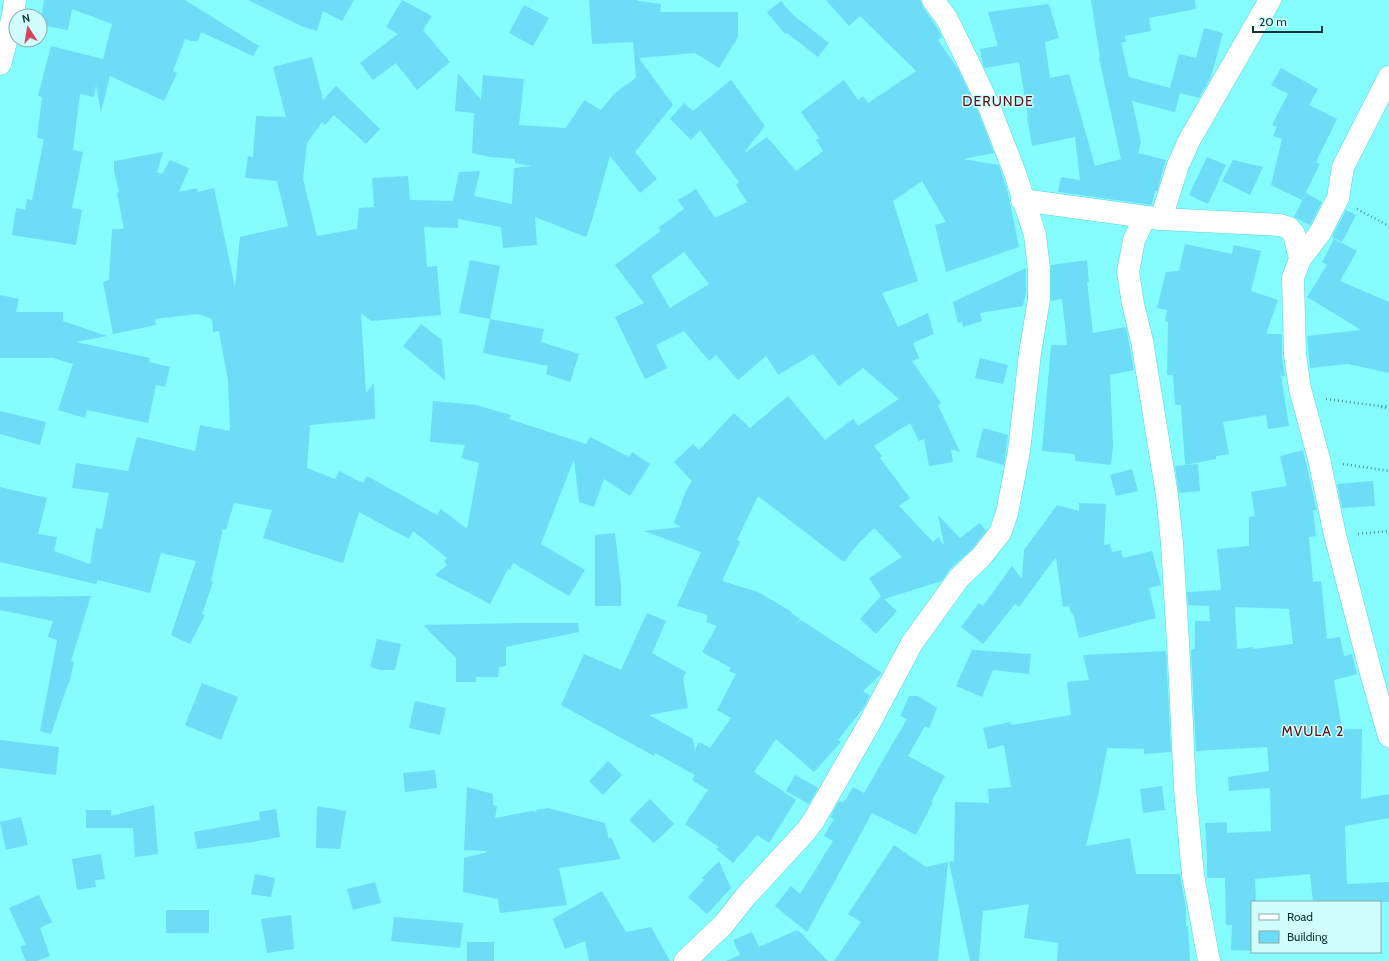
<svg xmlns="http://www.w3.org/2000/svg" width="1389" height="961" viewBox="0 0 1389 961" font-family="Cabin,sans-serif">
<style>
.building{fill:#6cdcf7;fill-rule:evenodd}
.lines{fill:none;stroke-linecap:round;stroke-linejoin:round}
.minor-casing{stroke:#59d4d5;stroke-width:23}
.path{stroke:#479696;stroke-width:2.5;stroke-dasharray:1 3;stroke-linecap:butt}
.minor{stroke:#fff;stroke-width:22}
.labels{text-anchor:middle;stroke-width:3;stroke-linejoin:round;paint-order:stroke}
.quarter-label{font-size:14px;letter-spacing:1px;fill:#57121d;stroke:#d2fdfd}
</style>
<rect width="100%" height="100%" fill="#85fdfe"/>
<!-- building -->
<path class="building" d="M44 0H185L259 46 253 56 201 32 198 41H191L185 39 173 71 177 73 164 101 110 76 101 112 96 85 94 97 80 94 73 150 83 152 72 208 82 210 76 245 12 235 16 208 25 210 27 199 32 200 44 139 37 138 42 97 38 96 51 46 103 59 112 24 72 9 68 30 40 25Z
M248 0H354L342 21 323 11 317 31 301 26Z
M402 0 432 16 423 30 450 62 417 90 396 63 373 80 360 63 398 34 386 27Z
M589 0H638V1L661 4 660 12H738V37L719 68 695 53 639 58 673 105 635 152 657 179 640 193 610 156 592 220 586 237 535 217 537 245H536L503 248 501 227 458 219V228L424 227 427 267 437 266 441 315 371 321 361 313 366 393 374 383 375 419 310 425 307 468 335 479 339 471 363 483 367 476 437 515 441 509 467 529 479 463 461 458 465 445 430 442 433 401 476 405 511 415 509 419 586 444 590 437 629 457 632 452 650 464 630 496 604 479 594 507 579 502 574 459 541 544 585 570 569 596 513 563 510 570 508 569 490 604 435 575 447 565 444 561 447 558 413 531 409 539 359 512 343 563 263 538 272 510 234 503 226 530 223 529 211 581 213 582 202 614 205 615 190 644 171 635 196 561 161 553 150 593 98 580 96 584 0 562V487L47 498 38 534 57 537 54 551 90 564 96 528 102 529 109 493 72 488 76 463 128 471 137 437 195 451 200 425 230 431 228 381 219 331 213 332 212 319 198 314 155 319 156 325 113 334 103 282 109 280 112 229H124L117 193 119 192 114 171V161L163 152 157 172 162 174 170 160 189 168 179 192 197 188 198 192 214 188 235 287 240 237 288 226 277 181 245 178 248 156 253 157 256 116 286 117 273 67 312 57 323 100 336 86 380 129 366 144 334 115 325 125 322 122 307 143 303 179 317 236 357 229 359 208 374 207 372 178 408 176 410 200 453 201 459 172 480 171 474 196 512 204 514 168 532 166 515 163V159L490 157 472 153 474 113 455 111 458 73 481 100 483 75 524 79 519 125 566 128 584 100 601 110 615 93 636 78 633 42 592 44Z
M826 0H920L923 7 936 26 942 37 938 40 959 71 977 109 994 153 963 159 999 165 1008 193 1019 247 946 272 935 225 946 222 922 181 893 201 918 281 882 293 898 327 928 313 934 334 913 343 919 358 912 361 941 403 938 405 960 452 951 449 953 462 929 466 924 439 919 441 910 423 874 446 882 456 880 458 910 498 899 506 933 542 938 537 944 545 938 515 960 538 980 523 986 531 972 549 950 569 942 581 884 599 897 611 876 634 860 619 881 596 869 578 902 557 874 528 858 544 844 562 758 496 737 540 740 542 722 581 758 592 792 612 791 613 800 619 797 623 801 620 882 673 863 691 870 696 864 707 838 740 841 742 814 772 776 739 754 772 796 800 769 843 757 835 733 863 716 849 719 847 685 824 708 790 692 780 695 775 655 753 654 756 561 705 584 654 621 670 647 613 666 621 652 653 686 672 683 678 688 708 649 715 693 739 695 750 699 742 710 748 731 718 717 710 736 674 729 671 731 668 702 652 717 626 706 622 708 615 677 606 701 552 644 531 681 527 674 523 686 491 692 481 674 462 693 444 699 450 734 413 750 428 788 396 825 440 853 419 858 426 899 399 863 368 839 386 813 354 778 375 766 356 738 380 716 355 709 361 684 331 656 345 667 368 645 379 615 317 644 303 615 265 661 231 658 228 684 209 678 200 696 189 715 218 747 202 736 185 739 182 700 130 691 140 670 119 684 103 693 111 731 80 765 126 745 151 746 152 767 137 796 171 823 151 816 140 819 138 801 112 844 80 858 100 863 96 868 103 916 71 860 16 849 26ZM684 252 709 284 670 308 651 276Z
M1091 0H1195L1196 9 1149 18 1151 31 1125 36 1126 42H1121L1129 77 1170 88 1179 54 1196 58 1204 28 1223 33 1211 77 1199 98 1180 93 1175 112 1132 101 1141 142 1138 153 1166 160 1157 192 1155 191 1152 205 1058 192 1061 177 1080 180 1075 137 1032 146 1027 117H1028L1019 62 985 68 983 65 980 49 998 46 988 12 1049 4 1059 38 1045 42 1050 78 1069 74 1095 166 1121 159 1099 58H1100Z
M781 1 793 15 829 43 818 57 787 33 785 34 767 12Z
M524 5 549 18 533 46 509 33Z
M1281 68 1318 89 1309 105 1337 119 1316 162 1320 164 1302 200 1271 185 1282 139 1273 136 1277 127 1272 125 1288 94 1271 85Z
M1207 157 1226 165 1208 204 1189 195Z
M1233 160 1263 167 1250 195 1222 181Z
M1306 193 1322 202 1310 225 1294 217Z
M1346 210 1356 215 1342 242 1332 237Z
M1334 239 1357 251 1340 281 1389 302V373L1348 364 1310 368 1307 336 1361 330 1307 297 1327 265 1322 262Z
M1185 244 1232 254 1234 245 1261 251 1251 291 1278 300 1266 334H1282V355L1285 376H1281L1289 426 1268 429 1266 415 1223 422 1229 454 1216 456V459L1185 465 1198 464 1200 491 1179 493 1175 466 1185 465 1181 405H1175L1173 375H1167L1168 322 1165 321 1167 310 1157 308 1166 272 1179 271Z
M470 260 500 266 490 319 459 313Z
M1087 260 1089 282H1087L1093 333 1126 327 1134 370 1110 375 1113 445 1111 465 1075 461V454L1042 451 1051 345H1067L1062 299 1051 301V265Z
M1026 268V291L1023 306 980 313 982 321 963 327 962 322 958 323 953 302Z
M0 295 19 299 16 312H63V321L107 336 76 342 150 358 149 362 170 367 165 387 156 385 148 423 87 410 85 418 58 410 73 364 53 358H0Z
M490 319 544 329 541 342 579 354 570 382 546 374 548 366 483 353Z
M421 324 442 340 445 380 403 346Z
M980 358 1008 365 1003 384 975 378Z
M0 411 46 422 40 445 0 434Z
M983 428 1008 435 1004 465 976 457Z
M1303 450 1317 510H1313L1316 536 1309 537 1313 582 1321 581 1327 639 1340 637 1344 656 1352 654 1357 674 1334 680 1342 729H1362L1361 799 1389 794V818L1345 826 1347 884 1389 882V902H1313L1310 874 1255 879 1256 902H1252V951L1231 950 1232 925H1226L1225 878H1207V855L1205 823 1227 822V833L1271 831 1270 788 1229 791 1228 777 1269 771 1267 747 1196 751 1191 650 1195 649V621H1210L1209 606 1188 605 1187 592 1221 590 1217 549 1249 546V517L1255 516 1251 492 1287 486 1280 456ZM1235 607 1289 609 1293 644 1253 649V647L1237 649Z
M1132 469 1138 491 1116 496 1110 475Z
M1373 481 1375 506 1342 508 1337 484Z
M1079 503 1106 504 1104 545 1110 544 1112 552 1121 550 1123 558 1152 551 1161 585 1149 588 1156 618 1079 638 1073 613H1071L1069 606 1063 607 1056 557 1019 607 1015 604 983 644 961 627 979 603 983 606 1012 566 1022 579 1024 550 1057 505 1079 511Z
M615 533 621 586V606H595V535Z
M91 596 71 661 74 662 69 684H68L51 734 40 731 57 640 48 637 53 621 0 610V597Z
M525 623H578L579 632 506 647V666L499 667 498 677H476V682H456V658L423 625Z
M377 639 401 644 395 670H381L370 667Z
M972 650 1031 654 1029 674 993 670 982 697 956 686Z
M1166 651 1171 752 1144 754V749L1107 748 1099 791 1086 846 1130 838 1136 874H1180L1186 908V926H1188L1190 961H1057L1058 943 1024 938 1029 904 983 911 979 961H970L949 862 954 861 955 802 989 803 988 789 1011 787 1004 745 988 749 983 728 1010 722 1011 725 1071 715 1067 682 1089 680 1083 655Z
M202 683 238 697 221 740 185 725Z
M909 696H918L937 708 929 728 925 726 908 756 945 776 931 802H933L916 835 872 813 807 932 775 906 791 886 800 894 833 841 824 836 834 819 830 817 839 801 843 803 844 800 845 801 853 787 864 793 907 719 900 716Z
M415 701 446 708 440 735 409 728Z
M0 740 59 747 56 775 0 768Z
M608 761 622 775 603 795 589 781Z
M435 770 437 788 405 792 403 773Z
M795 775 818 788 809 804 786 791Z
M1162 786 1165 810 1143 813 1140 789Z
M467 787 493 794V805L497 806 495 818 532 811 537 812 536 810 548 808 605 823 609 839 611 837 621 859 559 868 567 905 500 913 498 899 463 892 464 858 487 852 486 851 464 850Z
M650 799 674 824 654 843 629 820Z
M154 805 158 854 135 857 133 828H86V810H111V816Z
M317 806 346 811 340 849 316 848Z
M276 809 280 837 253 842 197 849 194 832 260 820 259 812Z
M21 817 28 845 6 850 0 822Z
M894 845 926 867 948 862 938 961H834L861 922 848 914Z
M101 854 105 879 95 880 96 887 77 890 72 859Z
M719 861 731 888 707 914 688 897 704 880 702 878Z
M255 874 275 878 271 897 251 894Z
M375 882 381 903 353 910 347 889Z
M602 891 626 932 651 927 670 961H589L585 941 565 949 553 919Z
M39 895 52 922 40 928 50 956 37 961H26L20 947 26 945 9 908Z
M166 910H209V933H166Z
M291 915 294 949 267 953 261 919Z
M394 917 463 923 460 948 391 941Z
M797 930 802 934 828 961H726L740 955 733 940 752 932 759 947Z
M467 942H494V961H467Z"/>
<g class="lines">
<defs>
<path id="minor" d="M0 64 13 16 15 0
M1022 200 1161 219 1280 225 1289 228 1294 234 1300 259 1293 278 1295 355 1300 389 1319 459 1335 535 1372 677 1389 736
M1145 217 1134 240 1128 272 1133 304 1142 341 1167 495 1172 543 1179 660 1185 789 1193 875 1209 961
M1161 219 1178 165 1190 139 1270 0
M1300 259 1320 233 1338 198 1343 167 1389 77
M685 961 723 925 746 896 806 831 814 820 869 724 912 643 959 578 981 557 1000 533 1007 513 1019 451 1030 353 1039 299V269L1035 235 1015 173 988 104 970 66 947 19 933 0"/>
</defs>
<!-- minor casing -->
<use href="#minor" class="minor-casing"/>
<!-- path -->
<path class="path" d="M1357 209 1389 226
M1326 399 1379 406H1389
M1381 407 1389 409
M1343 464 1389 471
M1358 534 1389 531"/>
<!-- minor -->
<use href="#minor" class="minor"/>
</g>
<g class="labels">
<!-- quarter labels -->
<g class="quarter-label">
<text x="998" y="106">DERUNDE</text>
<text x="1313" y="736">MVULA 2</text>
</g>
</g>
<!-- legend -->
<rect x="1251" y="901" width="130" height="52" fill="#d2fdfd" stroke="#83adad"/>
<rect x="1259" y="914" width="20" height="6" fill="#ffffff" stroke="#83adad"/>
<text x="1287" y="921" font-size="12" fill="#0d3535">Road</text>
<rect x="1259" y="931" width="20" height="12" fill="#6cdcf7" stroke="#83adad"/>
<text x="1287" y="941" font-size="12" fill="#0d3535">Building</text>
<!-- north arrow -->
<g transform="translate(28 28) rotate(348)"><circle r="19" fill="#d2fdfd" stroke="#83adad"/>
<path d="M0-3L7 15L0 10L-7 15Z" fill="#d44359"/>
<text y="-6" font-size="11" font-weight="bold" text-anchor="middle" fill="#0d3535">N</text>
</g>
<!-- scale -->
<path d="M1253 26v6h69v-6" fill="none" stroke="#0d3535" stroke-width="2"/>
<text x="1259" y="26" font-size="12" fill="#0d3535" stroke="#d2fdfd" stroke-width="3" paint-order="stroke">20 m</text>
</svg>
